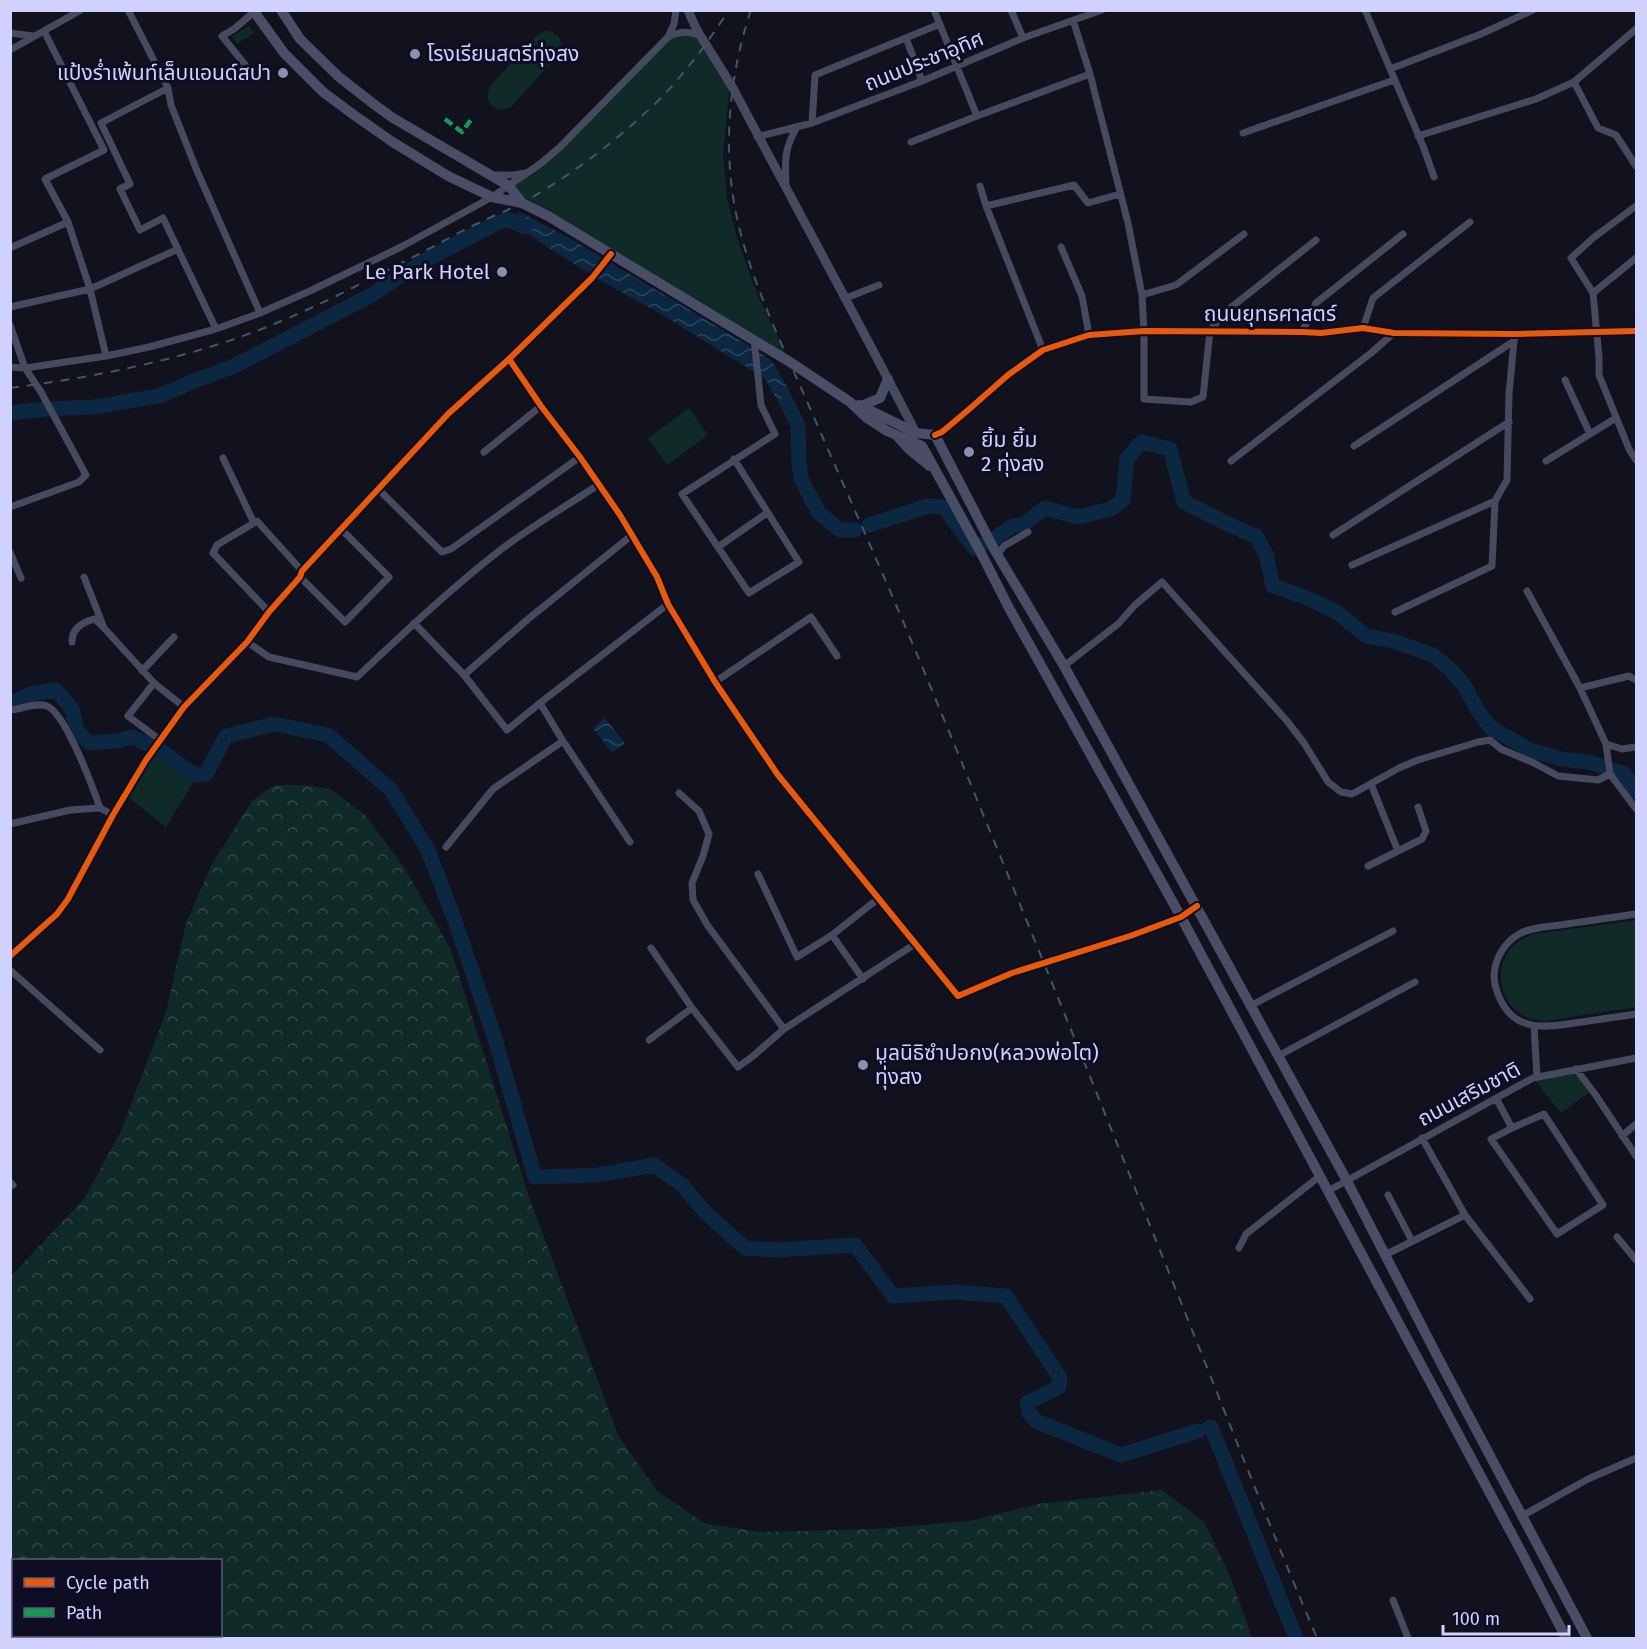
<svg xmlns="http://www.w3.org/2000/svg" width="1647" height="1649" viewBox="0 0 1647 1649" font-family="'Fira Sans','Noto Sans Thai',sans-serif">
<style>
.green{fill:#102a27}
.forest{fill:url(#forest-crowns);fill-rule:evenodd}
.water{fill:url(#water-waves)}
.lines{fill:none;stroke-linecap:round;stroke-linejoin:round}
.river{stroke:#0b2742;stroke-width:15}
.minor{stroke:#47495f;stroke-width:7}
.tertiary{stroke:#47495f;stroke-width:9}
.secondary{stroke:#494d65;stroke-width:10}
.rail{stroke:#3e5965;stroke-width:2;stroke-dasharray:9 8;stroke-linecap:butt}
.quiet{stroke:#139951;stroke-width:4.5;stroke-dasharray:9 4.5;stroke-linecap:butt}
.cycleway-casing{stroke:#0e0d23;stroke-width:10}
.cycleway{stroke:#e8590c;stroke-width:6}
.poi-dot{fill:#8e8eb0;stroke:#0e0d23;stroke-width:2}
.labels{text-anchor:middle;stroke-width:6;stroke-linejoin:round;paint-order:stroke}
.poi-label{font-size:21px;fill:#d0d1ff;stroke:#0e0d23;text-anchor:start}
.street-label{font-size:21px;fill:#d0d1ff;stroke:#0e0d23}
</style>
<defs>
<pattern id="forest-crowns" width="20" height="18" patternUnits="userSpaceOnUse" patternTransform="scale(1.5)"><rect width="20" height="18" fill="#102a27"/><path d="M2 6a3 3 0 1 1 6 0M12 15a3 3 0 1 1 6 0" fill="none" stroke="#324847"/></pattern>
<pattern id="water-waves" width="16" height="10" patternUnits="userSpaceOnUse" patternTransform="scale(1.5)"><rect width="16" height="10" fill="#0b2742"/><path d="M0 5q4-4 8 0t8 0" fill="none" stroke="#2e455e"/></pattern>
</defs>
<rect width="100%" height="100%" fill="#12121e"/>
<!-- green -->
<path class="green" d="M249 26 254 33 237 44 232 36Z
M545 31C558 31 565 42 559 54L511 107C494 115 482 101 491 85L536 36Z
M676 33 699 35 730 84 723 154 727 198 737 238 757 294 790 362 522 203 510 186 540 164Z
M689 408 708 435 667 465 648 438Z
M158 749 196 778 166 827 129 798Z
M1636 920V1007L1545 1021C1541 1020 1535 1020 1531 1019 1502 1010 1492 972 1510 949 1516 941 1525 938 1534 934Z
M1576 1069 1592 1090 1561 1113 1533 1078Z"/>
<!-- forest -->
<path class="forest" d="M275 785H302L330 789 366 816 406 870 451 950 529 1197 618 1435 657 1491 704 1523 759 1532 875 1529 970 1521 1038 1504 1162 1490 1204 1522 1231 1578 1252 1638H11V1276L85 1198 121 1131 166 1012 186 923 212 864 252 801ZM14 1560H220V1636H14Z"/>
<!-- water -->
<path class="water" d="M520 212 571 239 748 345 772 361 788 388 801 421 792 425 765 379 658 312 648 307C599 280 552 252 507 219Z
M605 718 625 743 612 753 593 728Z"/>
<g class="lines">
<!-- river -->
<path class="river" d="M788 404 798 426 799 461 801 479 819 513 840 530H855
M10 413 47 409 94 407 159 396 197 380 234 366 368 297 426 260 489 227 507 219 525 227
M869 525 928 506 944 507 974 548 997 537 1012 526 1024 524 1045 508 1078 517 1111 509 1123 500 1127 458 1142 442 1170 449 1184 502 1236 528 1256 536 1266 554 1273 586 1305 597 1338 613 1366 636 1393 641 1433 655 1450 669 1464 685 1478 711 1491 728 1530 750 1561 759 1589 762 1625 774 1636 792
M10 703 30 694 56 690 72 709 77 731 89 743 116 741 132 737 158 749 195 775 206 774 226 736 274 724 328 735 391 790 428 850 455 921 494 1036 535 1177 598 1175 654 1165 682 1185 705 1212 745 1248 777 1250 855 1245 893 1296 954 1292 1006 1296 1060 1378 1059 1387 1027 1403 1029 1413 1036 1421 1121 1455 1198 1431
M1210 1427H1211L1296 1638"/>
<!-- minor -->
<path class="minor" d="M934 10 977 116
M1011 10 1023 38
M1365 10 1423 146 1434 177
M1073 20 1090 74 1128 223 1142 295 1144 331V399L1191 402 1203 397 1210 331 1224 313 1316 240
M10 33 33 36
M668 37C680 31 687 31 699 35
M906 38 922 81
M10 50 81 10
M246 66 222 36 234 29 254 12
M1390 69 1481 34 1533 10
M1574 82 1598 128 1616 135 1636 166
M168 88 101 123 130 184 120 189 140 230 163 218 216 329
M812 123 815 75 940 24
M1243 133 1394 80
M1418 136 1536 99 1574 82 1636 29
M757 137 812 123 922 81 1023 38 1102 10
M911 142 977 116 1090 74
M494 175H515L525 173
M786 185C785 160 784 149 797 127
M980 186 986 206
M1636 206 1593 238 1571 258 1593 293 1599 357V375L1629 449 1636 460
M1061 247 1082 296 1089 335
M10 248 68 222
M592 278 611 254
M1593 293 1636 258
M1142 295 1176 285 1244 234
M846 298 879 285
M10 307 90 289 68 222 45 179 104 150 44 31
M260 313 312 290 401 247 492 197 540 164 559 148 668 37 674 24 676 10
M10 325 25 368 41 392 86 475 79 482 10 507
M1363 328 1373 298 1470 222
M1302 332 1316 303 1403 234
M1043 350 986 206 1074 185 1088 203 1120 194
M106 356 149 347 216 329 260 313 197 171 171 105 168 88 128 10
M509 359 541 406 580 457 620 515 657 577 668 604 715 682 778 775 958 996 1012 973 1130 936 1181 917 1197 906
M10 367 25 368 106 356 90 289 178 249
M1565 380 1590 434
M1354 446 1514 341
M484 452 541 406
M223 458 254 523
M734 459 799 562 749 593 682 494 775 434 761 405 754 339
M1231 461 1371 353 1394 333
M1546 461 1616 418
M378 489 442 552 451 549 580 457
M1333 535 1509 422
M718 547 767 513
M10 552 21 578
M998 554 1004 546 1028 532
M1352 565 1495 501
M300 577 345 622 389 577 341 529
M1527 591 1580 688 1606 744 1610 774 1636 809
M269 612 213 553 217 545 257 521 302 571
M1395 612 1492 566 1495 501 1507 480 1509 394 1514 341 1516 334
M414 623 464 675 507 730 540 703 668 604
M104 628 154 683 184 707
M72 642C72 629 82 622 95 619L104 628 84 577
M247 642 269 657 357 677C403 634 449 590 499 551 530 527 565 507 598 485
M1064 666 1118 624 1135 605 1162 582 1287 721 1304 743 1328 782 1341 792 1352 794 1399 768 1418 760 1478 742 1490 740 1501 749 1534 763 1558 776 1598 780 1610 774
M142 671 174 637
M464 675 527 620 632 535
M715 682 811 617 837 656
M154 683 128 716 160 740
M1580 688 1629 676 1636 680
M540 703 563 741 630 842
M10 710C22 709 37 702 47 706 66 714 93 788 100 808
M1606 744 1622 749 1636 747
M679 793 699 811 709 834 703 856 692 883 693 900 708 926 784 1029
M10 824 70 810 100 808 113 815
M446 847 493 789 563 741
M1398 851 1422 839 1426 831 1418 807
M1368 866 1398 851 1371 784
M758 874 797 957 832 935 879 898
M1636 914C1611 918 1585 921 1560 925 1547 927 1531 927 1519 934 1505 942 1495 958 1494 975 1494 984 1497 993 1501 1001 1518 1035 1552 1026 1582 1022 1600 1019 1618 1017 1636 1014
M832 935 863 979
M651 948 692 1008 738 1067 752 1057 784 1029 915 944
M10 970 100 1050
M1250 1006 1393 931
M1534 1026 1537 1077
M649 1040 692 1008
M1278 1056 1415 982
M1576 1069 1595 1094 1636 1156
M1496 1098 1512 1128 1544 1114 1603 1205 1557 1234 1491 1139 1512 1128
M1622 1136 1636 1124
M1422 1138 1465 1215
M10 1182 13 1185
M1328 1191 1533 1078 1636 1058
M1388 1195 1412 1241
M1617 1237 1636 1260
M1239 1248 1246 1234 1320 1176
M1385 1255 1465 1215 1530 1299
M1522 1516 1588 1479 1636 1458
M1393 1600 1408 1638"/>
<!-- tertiary -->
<path class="tertiary" d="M688 10C692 19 695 28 700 35 711 53 723 71 734 90 794 204 857 318 916 433
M935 435 942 432 967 411 1008 375 1043 350 1089 335 1144 331 1302 332 1321 333 1363 328 1394 333 1516 334 1636 331
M10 956 57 914 68 899 113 815 146 760 184 707 247 642 269 612 300 577 302 571 448 414 509 359 592 278"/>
<!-- secondary -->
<path class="secondary" d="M253 10 284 53 323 92 354 115 391 141 448 176 492 197 522 203 548 216 790 362 850 402 867 418 887 431 922 446 981 553 1009 608 1181 917 1522 1553 1566 1638
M281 10 300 39 339 77 375 105 393 118 509 186 522 203
M859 405 916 433 935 435 994 549 1064 666 1347 1181 1445 1371 1587 1638
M861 406 880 398 888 379
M899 438 910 450 930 466"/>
<!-- rail -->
<path class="rail" d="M751 10C729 75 722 151 737 218 751 282 783 346 809 406 850 500 892 593 931 688 1008 874 1084 1061 1159 1248 1212 1378 1262 1509 1317 1638
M10 388C88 378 166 363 240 337 303 315 362 283 421 253 441 243 460 231 481 222 494 215 509 210 522 203 565 179 607 148 643 115 677 85 704 48 729 10"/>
<!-- quiet -->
<path class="quiet" d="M445 119 462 132 473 117"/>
<defs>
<path id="cycleway" d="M509 359 541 406 580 457 620 515 657 577 668 604 715 682 778 775 958 996 1012 973 1130 936 1181 917 1197 906
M935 435 942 432 967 411 1008 375 1043 350 1089 335 1144 331 1302 332 1321 333 1363 328 1394 333 1516 334 1636 331
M10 956 57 914 68 899 113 815 146 760 184 707 247 642 269 612 300 577 302 571 448 414 509 359 592 278 611 254"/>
</defs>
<!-- cycleway casing -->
<use href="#cycleway" class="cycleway-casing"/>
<!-- cycleway -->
<use href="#cycleway" class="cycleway"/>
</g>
<!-- markers -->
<g class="poi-dot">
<circle cx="415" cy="54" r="6"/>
<circle cx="283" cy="73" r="6"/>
<circle cx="502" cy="272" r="6"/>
<circle cx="969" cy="452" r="6"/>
<circle cx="863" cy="1065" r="6"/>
</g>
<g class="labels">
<!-- poi labels -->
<g class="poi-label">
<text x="427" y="61">โรงเรียนสตรีทุ่งสง</text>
<text x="271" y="80" text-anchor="end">แป้งร่ำเพ้นท์เล็บแอนด์สปา</text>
<text x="490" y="279" text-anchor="end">Le Park Hotel</text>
<text x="981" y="447">ยิ้ม ยิ้ม<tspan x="981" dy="24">2 ทุ่งสง</tspan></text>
<text x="875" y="1060">มูลนิธิซำปอกง(หลวงพ่อโต)<tspan x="875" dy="24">ทุ่งสง</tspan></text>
</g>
<!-- street labels -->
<g class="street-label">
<text transform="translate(924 61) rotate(-22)" y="7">ถนนประชาอุทิศ</text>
<text x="1270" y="321">ถนนยุทธศาสตร์</text>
<text transform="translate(1469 1094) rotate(-28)" y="7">ถนนเสริมชาติ</text>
</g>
</g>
<!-- border -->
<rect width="1647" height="1649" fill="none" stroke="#d0d1ff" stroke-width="24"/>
<!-- legend -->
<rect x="12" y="1559" width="210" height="78" fill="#0e0d23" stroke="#5c5b7b" stroke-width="1.5"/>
<rect x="24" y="1578" width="30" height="9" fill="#e8590c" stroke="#5c5b7b" stroke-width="1.5"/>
<text x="66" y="1589" font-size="18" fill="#d0d1ff">Cycle path</text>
<rect x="24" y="1608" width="30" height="9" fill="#139951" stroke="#5c5b7b" stroke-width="1.5"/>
<text x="66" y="1619" font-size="18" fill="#d0d1ff">Path</text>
<!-- scale -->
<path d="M1443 1625v9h126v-9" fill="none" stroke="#d0d1ff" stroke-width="3"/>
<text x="1452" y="1625" font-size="18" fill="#d0d1ff" stroke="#0e0d23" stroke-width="4.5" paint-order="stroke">100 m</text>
</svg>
